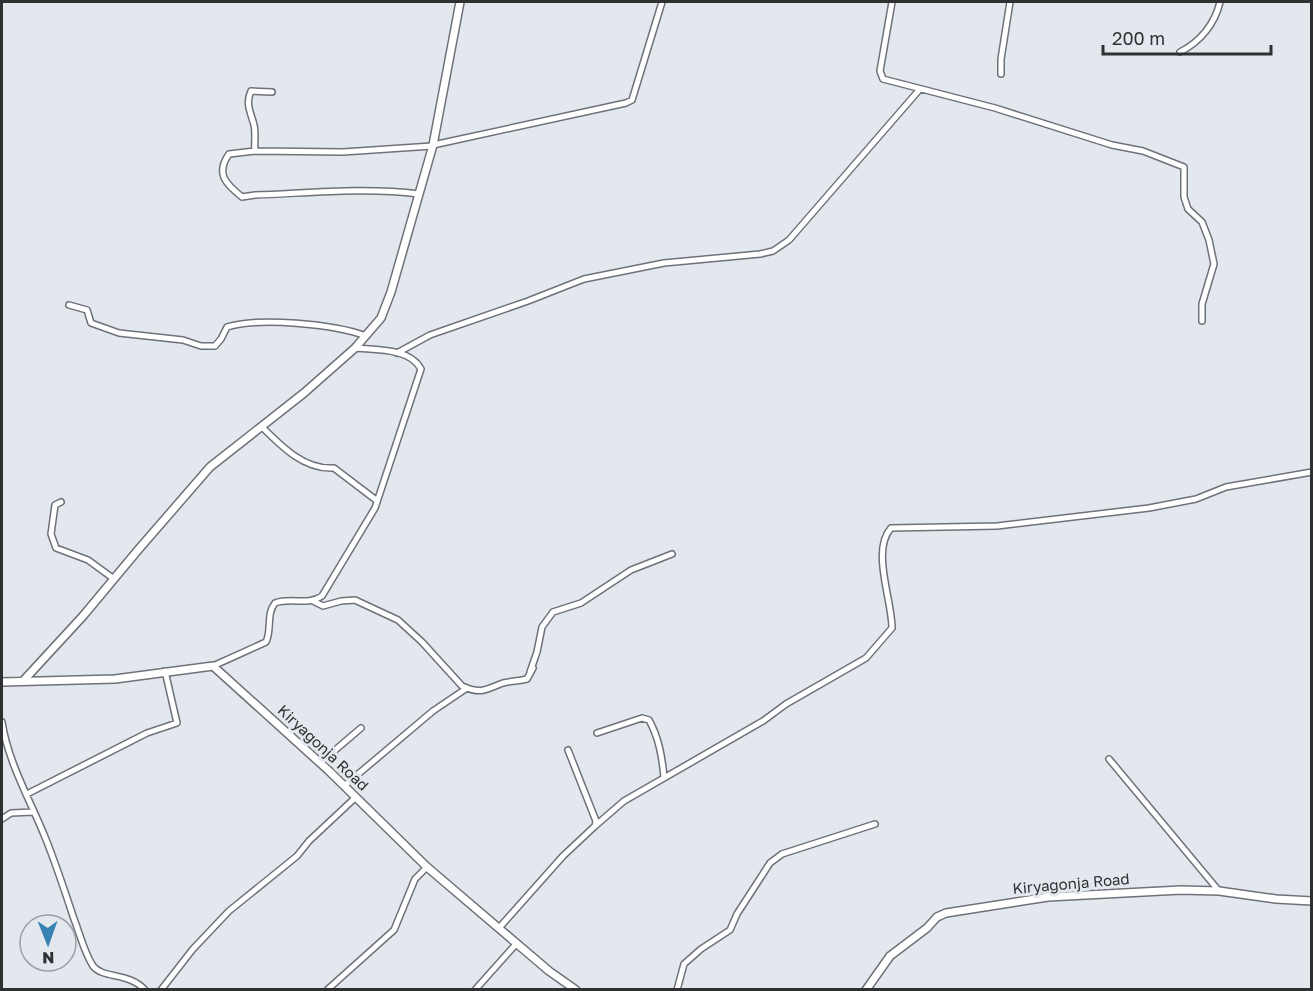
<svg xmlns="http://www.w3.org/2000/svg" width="1313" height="991" viewBox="0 0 1313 991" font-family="'Golos Text',sans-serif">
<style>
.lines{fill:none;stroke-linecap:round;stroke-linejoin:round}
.minor-casing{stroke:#6e7278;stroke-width:8}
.tertiary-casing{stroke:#6e7278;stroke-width:10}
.minor{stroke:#fff;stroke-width:5}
.tertiary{stroke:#fff;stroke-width:7}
.labels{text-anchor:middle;stroke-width:6;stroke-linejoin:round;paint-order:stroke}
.street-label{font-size:15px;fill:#2e3032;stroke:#e3e8ee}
</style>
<rect width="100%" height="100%" fill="#e3e8ee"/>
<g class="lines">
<defs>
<path id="minor" d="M892 2 880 71 883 79 995 108 1112 145 1143 151 1184 167V197L1188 209 1202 222 1209 240 1214 264 1202 304V321
M1180 52C1200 42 1215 24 1220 2
M1001 74V59L1010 2
M272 92 251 91C245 104 251 113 254 125 256 133 254 143 255 151L343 152 432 146
M433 145 626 103 632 100 662 2
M255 151 229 154C215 174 226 184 242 197L255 195C310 193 364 187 419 194
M69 305 87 310 91 323 119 333 183 340 201 346H215L221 339 227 327C259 317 334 324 366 336
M397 353 430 335 528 301 584 279 664 263 760 254 773 251 789 240 920 89
M261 426C281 446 304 470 334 468L376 500
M61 502 55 505 51 534 56 548 88 560 114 579
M313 601 323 606 341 601 355 600 398 620 422 642 462 686C482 695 486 689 503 683 511 681 519 681 527 679L533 668
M213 666 266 642C272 630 266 614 275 603 291 597 307 606 322 596L375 508 421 369C410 348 376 350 355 348
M530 672 537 652 542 627 553 612 581 603 631 570 672 554
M2 722C8 762 30 800 45 837 56 864 65 892 74 919 80 934 84 952 93 966 103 979 129 972 145 990
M597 733 642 718 649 720C659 738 662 757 664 777
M1109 759 1219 891
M320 763 361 728
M344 786 433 711 467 688
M27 794 147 733 177 723 165 671
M2 819 11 813 34 812
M595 826 624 801 763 721 786 704 866 658 892 628C892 600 871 550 891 528L997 526 1149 508 1196 499 1226 487 1312 472
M499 928 563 856 595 826 596 821 568 750
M161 990 193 949 229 911 297 856 309 841 356 797
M327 990 394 930 415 879 427 867
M475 990 517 943
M677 990 684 964 701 949 730 930 737 914 770 863 782 854 875 824"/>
<path id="tertiary" d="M24 680 83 616 138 550 210 467 304 393 355 348 381 318 391 292 433 145 460 2
M2 682 115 679 213 666 328 770 427 867 549 971 576 990
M866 990 890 956 927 928 937 917 946 913 1048 897 1181 890 1219 891 1276 899 1312 901"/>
</defs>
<!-- minor casing -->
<use href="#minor" class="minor-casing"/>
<!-- tertiary casing -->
<use href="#tertiary" class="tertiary-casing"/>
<!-- minor -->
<use href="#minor" class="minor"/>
<!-- tertiary -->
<use href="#tertiary" class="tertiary"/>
</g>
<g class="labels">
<!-- street labels -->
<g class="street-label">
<text transform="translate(323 748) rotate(43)" y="5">Kiryagonja Road</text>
<text transform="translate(1071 884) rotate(-5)" y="5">Kiryagonja Road</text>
</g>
</g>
<!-- border -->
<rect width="1313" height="991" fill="none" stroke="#2e3032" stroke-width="6"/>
<!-- north arrow -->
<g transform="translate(48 943) rotate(179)"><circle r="28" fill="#e3e8ee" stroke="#9b9ea3" stroke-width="1.5"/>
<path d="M0-4.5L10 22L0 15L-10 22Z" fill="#3881b5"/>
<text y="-9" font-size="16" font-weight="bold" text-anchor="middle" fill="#2e3032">N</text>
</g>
<!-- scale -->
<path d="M1103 45v9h168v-9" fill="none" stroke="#2e3032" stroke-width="3"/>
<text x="1112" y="45" font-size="18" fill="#2e3032" stroke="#e3e8ee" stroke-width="4.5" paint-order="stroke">200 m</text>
</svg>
